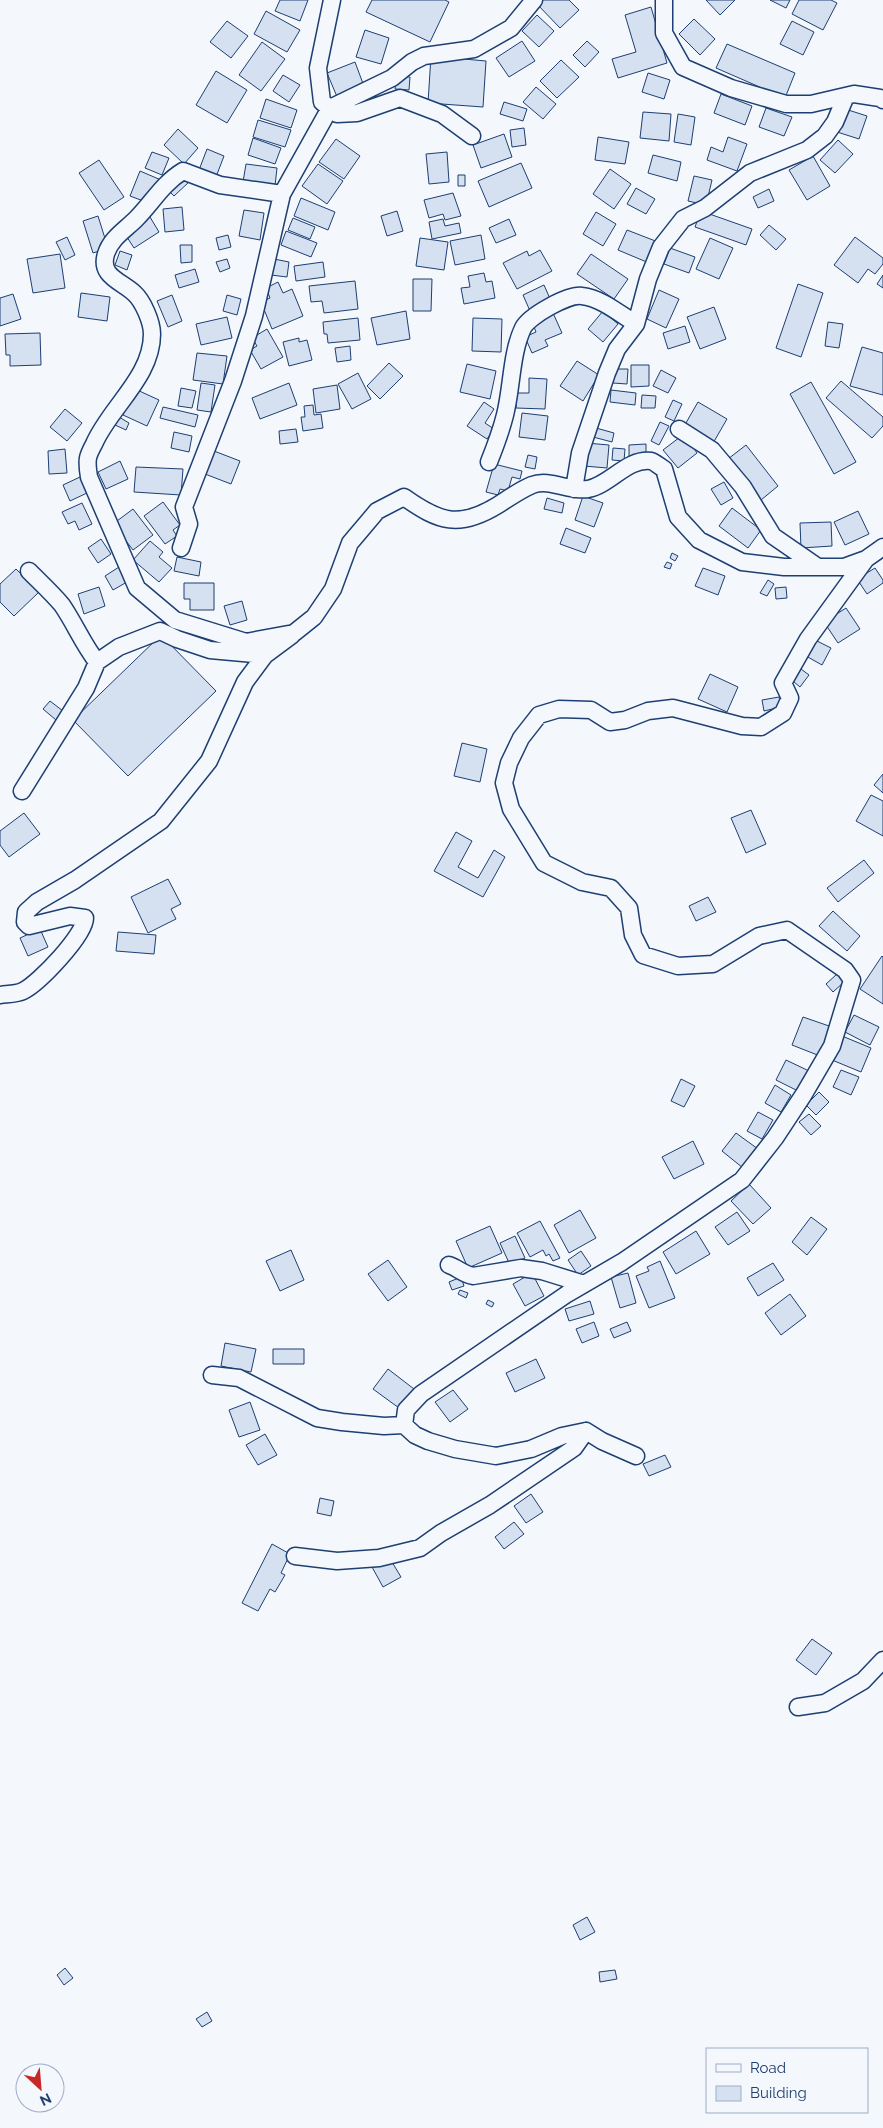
<svg xmlns="http://www.w3.org/2000/svg" width="883" height="2128" viewBox="0 0 883 2128" font-family="Raleway,sans-serif">
<style>
.building{fill:#d5e0f0;stroke:#1d3f73}
.lines{fill:none;stroke-linecap:round;stroke-linejoin:round}
.minor-casing{stroke:#1d3f73;stroke-width:19}
.minor{stroke:#f4f7fb;stroke-width:16}
</style>
<rect width="100%" height="100%" fill="#f4f7fb"/>
<!-- building -->
<path class="building" d="M280 0H308L300 21 275 11Z
M372 0H445L449 2 430 42 366 12Z
M539 0H569L579 10 560 28 536 3Z
M706 0H735L720 15Z
M770 0H790L786 8Z
M799 0H831L837 3 823 30 792 14Z
M651 7 667 63 618 78 612 59 636 52 625 15Z
M266 11 300 30 287 52 254 34Z
M537 15 554 31 539 47 522 31Z
M694 19 715 39 700 55 679 34Z
M227 21 248 36 231 58 210 42Z
M792 21 814 32 803 55 780 44Z
M365 30 389 38 381 64 356 57Z
M522 41 535 61 509 77 496 58Z
M587 41 599 52 585 67 573 55Z
M262 42 285 59 261 91 239 75Z
M727 44 795 73 785 98 716 68Z
M431 56 486 61 483 107 428 103Z
M561 60 579 77 557 98 540 81Z
M355 62 365 89 338 99 327 73Z
M216 71 247 90 227 123 196 105Z
M648 73 670 80 664 99 642 92Z
M283 75 300 85 289 102 273 91Z
M397 76 410 77 409 90 395 89Z
M536 87 556 104 543 119 523 102Z
M721 94 752 106 745 125 714 113Z
M266 99 297 110 291 128 260 118Z
M504 102 527 109 523 121 500 114Z
M766 108 792 117 784 136 759 127Z
M842 108 867 116 859 139 834 131Z
M643 112 671 114 669 141 640 138Z
M678 114 695 117 691 145 674 142Z
M258 120 291 130 285 147 253 137Z
M524 128 526 145 512 147 510 130Z
M178 129 198 148 184 164 164 145Z
M504 134 512 157 481 168 473 145Z
M598 137 629 142 625 164 595 160Z
M728 137 747 144 737 171 707 160 711 147 723 152Z
M253 138 281 148 275 164 248 155Z
M336 139 360 156 344 179 319 162Z
M838 140 853 154 835 173 820 160Z
M207 149 224 156 216 177 199 170Z
M152 152 169 158 162 175 145 168Z
M447 152 449 182 429 184 426 154Z
M653 155 681 162 677 181 648 173Z
M813 156 830 186 807 200 789 170Z
M99 160 124 197 104 210 79 173Z
M521 163 532 188 489 207 478 181Z
M246 164 277 168 275 186 243 182Z
M318 164 343 181 327 204 302 186Z
M610 169 631 184 614 209 593 194Z
M140 171 161 180 146 202 130 196Z
M182 175 189 182 174 196 167 189Z
M458 175H465V186H458Z
M694 176 712 180 706 205 688 201Z
M636 188 655 199 646 214 627 204Z
M769 189 774 201 758 208 753 197Z
M453 193 461 216 445 220 443 214 429 218 424 200Z
M301 198 335 212 328 230 294 216Z
M182 207 184 230 165 232 163 209Z
M244 210 264 213 260 240 239 236Z
M397 211 403 231 387 236 381 216Z
M701 211 752 229 746 245 695 227Z
M596 212 616 224 603 246 583 234Z
M98 216 108 248 93 253 83 221Z
M150 217 159 232 134 248 125 234Z
M293 218 315 227 310 239 288 230Z
M443 219 445 226 459 223 461 233 432 239 429 222Z
M509 219 516 235 496 243 489 228Z
M769 225 786 239 776 250 760 235Z
M627 230 658 242 649 263 618 250Z
M286 231 317 243 311 257 281 245Z
M228 235 231 247 219 250 216 238Z
M481 235 485 259 455 265 450 241Z
M67 237 75 255 65 260 56 242Z
M855 237 883 258V264L875 274 868 269 858 283 834 265Z
M420 238 448 242 444 270 416 266Z
M710 238 733 248 719 279 696 269Z
M180 245H192V262L181 263Z
M670 248 695 257 689 273 664 264Z
M540 250 552 271 517 289 503 263 527 251 529 256Z
M120 251 132 255 127 270 115 265Z
M60 254 65 288 33 293 27 259Z
M591 254 628 279 614 299 577 274Z
M227 259 230 268 220 272 216 262Z
M274 259 289 262 287 277 271 275Z
M323 262 325 277 296 281 294 266Z
M195 269 199 282 179 288 175 275Z
M484 273 486 282 492 281 495 298 464 304 461 288 470 287 468 276Z
M883 275V288L877 284Z
M413 279H432L431 311H413Z
M355 281 358 309 324 313 322 301 311 302 309 286Z
M278 282 283 293 292 289 303 316 272 329 261 302 270 298 266 288Z
M798 284 823 293 801 357 776 348Z
M544 285 551 301 530 311 523 295Z
M659 290 679 299 666 328 647 319Z
M81 293 110 297 107 321 78 317Z
M13 294 21 319 0 326V298Z
M172 295 182 321 168 327 157 301Z
M227 295 241 299 237 315 223 311Z
M714 307 726 339 700 349 687 317Z
M406 311 410 339 377 345 371 318Z
M603 311 618 324 603 342 588 329Z
M553 313 562 333 545 340 548 346 532 353 525 337 536 332 532 322Z
M227 317 232 338 201 345 196 324Z
M358 318 360 340 328 343 327 334H324L323 322Z
M473 318 502 319 501 352 472 351Z
M828 322 843 324 839 348 825 346Z
M685 326 690 342 668 349 663 333Z
M267 329 283 357 261 369 250 350 257 346 252 338Z
M40 333 41 365 10 366V355H6L5 334Z
M299 338V342L307 340 312 360 289 366 283 342Z
M350 346 351 360 337 362 335 348Z
M862 347 883 353V395L850 386Z
M197 353 227 356 223 384 193 380Z
M577 361 599 375 583 401 560 386Z
M389 363 403 376 380 399 367 386Z
M467 364 496 371 490 399 460 392Z
M631 365H649V386L631 387Z
M614 369H628L627 384 613 383Z
M661 370 676 378 668 393 653 386Z
M358 373 371 399 352 409 338 384Z
M529 378 547 379 545 409 516 408 517 393H529Z
M841 381 883 417V426L872 438 826 398Z
M811 382 856 462 834 474 790 394Z
M201 383 215 385 211 412 197 410Z
M289 383 297 405 260 419 252 398Z
M337 385 340 409 316 413 313 389Z
M181 388 196 391 192 408 178 406Z
M135 389 159 400 147 426 123 415Z
M611 390 636 393 635 405 610 402Z
M642 395 656 396 655 408H641Z
M673 400 682 404 674 421 665 417Z
M484 402 494 409 485 423 494 429 487 439 467 426Z
M698 402 727 419 712 445 683 428Z
M313 405 314 415 321 414 323 428 303 431 301 417H305L304 406Z
M163 407 198 415 195 427 160 418Z
M65 409 82 423 67 441 50 427Z
M522 413 548 416 545 440 519 437Z
M119 417 129 423 126 430 115 425Z
M660 422 669 426 659 445 651 441Z
M596 428 614 433 612 442 593 437Z
M296 429 298 442 280 444 279 431Z
M174 432 192 436 189 452 171 448Z
M684 434 697 453 678 468 663 450Z
M586 443 609 445 607 468 584 466Z
M646 444V456H629V445Z
M746 445 778 486 761 500 728 459Z
M613 448 625 449 624 461 612 460Z
M65 449 67 473 49 474 48 451Z
M214 451 240 461 231 484 205 474Z
M528 455 537 457 535 469 525 467Z
M120 461 128 479 106 489 98 472Z
M494 464 522 471 520 479 512 477 508 491 500 489 498 495 486 492Z
M136 467 183 469 181 495 134 492Z
M80 477 87 493 70 501 63 485Z
M724 482 733 498 721 505 711 489Z
M583 496 603 503 594 527 575 520Z
M547 498 564 503 562 513 544 509Z
M163 502 180 525 173 530 177 536 165 544 144 516Z
M82 503 92 524 79 530 75 521 68 524 62 512Z
M732 508 761 530 748 548 719 526Z
M133 509 153 535 133 550 113 524Z
M858 511 869 534 845 545 834 522Z
M831 522 832 546 801 548 800 523Z
M566 528 591 538 585 553 560 544Z
M101 539 111 554 98 563 88 548Z
M150 541 163 552 159 557 172 568 159 582 133 560Z
M672 553 678 556 675 561 670 558Z
M177 557 201 562 199 576 174 571Z
M667 562 672 564 670 569 664 567Z
M119 567 127 582 113 590 105 576Z
M703 568 725 576 718 595 695 586Z
M875 568 883 580V583L867 594 857 579Z
M16 569 39 592 14 616 0 602V584Z
M768 580 774 584 767 596 760 593Z
M184 583H214V610H190V599H184Z
M99 587 105 606 84 614 78 594Z
M786 587 787 598 776 599 775 588Z
M242 601 247 620 230 625 224 606Z
M846 608 860 629 838 643 824 622Z
M161 635 216 691 128 776 73 720Z
M815 640 831 648 822 665 806 656Z
M797 666 809 675 800 687 788 677Z
M710 674 738 687 727 712 698 699Z
M779 697 781 707 764 711 762 700Z
M50 701 63 711 56 720 43 709Z
M462 743 487 749 480 782 454 776Z
M883 774V793L874 785Z
M871 795 883 801V836L856 821Z
M751 810 766 844 746 853 731 818Z
M24 813 40 834 9 857 0 845V831Z
M456 832 472 841 458 867 478 878 494 850 505 857 483 897 434 871Z
M864 860 874 873 838 902 827 888Z
M168 879 181 904 171 909 176 919 148 933 131 897Z
M708 897 716 912 696 921 689 906Z
M833 911 860 936 847 951 819 926Z
M40 929 48 947 28 956 20 938Z
M118 932 156 935 154 954 116 951Z
M882 956 883 957V1004L860 989Z
M837 974 844 982 833 992 826 984Z
M854 1015 879 1027 870 1045 845 1032Z
M803 1017 832 1027 820 1056 792 1045Z
M842 1036 871 1048 861 1072 832 1060Z
M786 1060 809 1071 798 1091 776 1080Z
M841 1070 859 1077 851 1095 833 1087Z
M681 1079 695 1086 684 1107 671 1101Z
M775 1085 791 1095 781 1112 765 1103Z
M819 1092 829 1102 816 1115 806 1105Z
M758 1112 773 1120 762 1139 747 1131Z
M809 1114 821 1126 811 1135 799 1122Z
M736 1133 758 1149 743 1168 722 1151Z
M693 1141 704 1164 674 1179 662 1157Z
M749 1184 771 1208 753 1224 731 1201Z
M580 1210 596 1238 569 1253 554 1225Z
M737 1212 750 1231 728 1245 715 1227Z
M811 1217 827 1229 807 1255 792 1242Z
M540 1221 560 1258 553 1261 549 1254 546 1256 543 1250 530 1257 517 1233Z
M490 1226 502 1253 468 1268 456 1241Z
M696 1231 710 1254 676 1274 663 1252Z
M515 1236 525 1258 510 1265 500 1243Z
M291 1250 304 1280 280 1291 266 1261Z
M581 1251 591 1266 578 1275 568 1260Z
M388 1260 407 1287 388 1301 368 1274Z
M660 1261 675 1298 649 1308 636 1276 649 1271 647 1267Z
M773 1263 784 1280 758 1296 747 1278Z
M532 1273 544 1296 525 1306 513 1284Z
M628 1273 636 1303 620 1308 611 1277Z
M461 1277 464 1286 452 1290 449 1282Z
M460 1290 468 1293 466 1298 458 1294Z
M790 1294 806 1316 781 1335 765 1313Z
M488 1300 494 1303 492 1307 486 1304Z
M590 1301 594 1314 569 1321 565 1309Z
M594 1322 599 1336 582 1343 576 1329Z
M627 1322 631 1331 614 1338 610 1329Z
M225 1343 256 1349 251 1372 221 1366Z
M273 1349H304V1364H273Z
M536 1359 545 1378 515 1392 506 1373Z
M388 1369 414 1389 399 1408 373 1389Z
M453 1390 468 1409 450 1422 435 1402Z
M250 1402 260 1430 239 1437 229 1410Z
M265 1434 277 1455 258 1465 246 1445Z
M665 1455 671 1467 649 1476 643 1464Z
M531 1494 543 1512 526 1523 514 1506Z
M320 1498 334 1501 331 1516 317 1513Z
M514 1522 524 1534 504 1549 495 1537Z
M272 1544 290 1554 281 1573 285 1575 275 1592 270 1589 258 1611 242 1603Z
M389 1557 401 1577 383 1587 372 1567Z
M812 1639 832 1653 816 1675 796 1660Z
M587 1917 595 1932 580 1940 573 1925Z
M65 1968 73 1978 64 1985 57 1975Z
M615 1970 617 1979 600 1982 599 1972Z
M207 2012 212 2021 202 2027 196 2019Z"/>
<g class="lines">
<defs>
<path id="minor" d="M332 0 318 68 322 102 337 114 357 113 400 98 442 114 472 136
M664 0V33L683 67 731 88 786 104H811L854 94 880 98 883 100
M282 194 220 185 183 171C163 183 152 203 136 219 125 230 111 238 106 254 99 276 121 281 134 293 143 301 152 322 152 334 152 377 110 407 94 444 92 448 89 453 88 458 87 463 88 471 89 477L137 588 175 620 246 642 294 633 314 617 333 589 350 543 377 511 404 497C439 522 459 529 498 505 509 498 520 490 532 485 550 478 569 492 588 489 610 485 627 458 651 461 655 462 660 467 664 469L678 517 699 540 742 562 784 567H844L866 559 883 547
M679 429 712 450 743 487 773 536 818 567
M489 462C495 447 501 431 505 415 512 388 511 353 523 328 529 316 568 294 582 296 601 298 620 314 636 324
M574 489 580 453 607 373 617 349 636 324 648 279 661 247 683 219 705 208 750 173 807 150 825 136 835 122 846 96
M181 548 189 524 184 507 233 381 254 316 282 194 330 108 392 78 412 62 424 56 474 49 511 28 534 0
M29 571C40 582 52 593 62 605 75 624 83 644 97 662
M22 791 86 688 97 662 119 647 160 631 177 639 210 650 265 655
M0 995C7 994 17 994 23 991 39 983 85 935 85 918L70 916 29 926 25 922 26 912 37 902 75 880 161 821 209 761 245 682 265 655 292 635
M449 1265C458 1268 463 1274 473 1276L521 1268 542 1271 584 1284
M212 1375 239 1378 317 1418 342 1422 384 1426 404 1425
M636 1456 602 1441 586 1431 562 1436 531 1449 496 1456 455 1449 428 1441 415 1435 404 1425 406 1410 421 1394 567 1294 622 1262 742 1180 775 1138 804 1094 832 1046 852 980 845 970 787 930 759 936 713 964 678 966 643 955 633 935 629 908 611 888 582 882 544 863 511 809 504 783 509 763 521 738 539 715 559 709 591 710 610 722 625 720 648 711 673 708 742 726 761 727 783 713 790 698 783 683 808 639 866 559
M295 1556 337 1561 379 1558 420 1548 441 1533 490 1505 574 1448 586 1431
M798 1707 825 1703 863 1681 883 1660"/>
</defs>
<!-- minor casing -->
<use href="#minor" class="minor-casing"/>
<!-- minor -->
<use href="#minor" class="minor"/>
</g>
<!-- legend -->
<rect x="706" y="2048" width="162" height="65" fill="#f4f7fb" stroke="#9eadc5"/>
<rect x="716" y="2064" width="25" height="8" fill="#f4f7fb" stroke="#9eadc5"/>
<text x="750" y="2073" font-size="15" fill="#1d3f73">Road</text>
<rect x="716" y="2086" width="25" height="15" fill="#d5e0f0" stroke="#9eadc5"/>
<text x="750" y="2098" font-size="15" fill="#1d3f73">Building</text>
<!-- north arrow -->
<g transform="translate(40 2088) rotate(154)"><circle r="24" fill="#f4f7fb" stroke="#9eadc5"/>
<path d="M0-4L9 19L0 12L-9 19Z" fill="#c62828"/>
<text y="-8" font-size="14" font-weight="bold" text-anchor="middle" fill="#1d3f73">N</text>
</g>
</svg>
